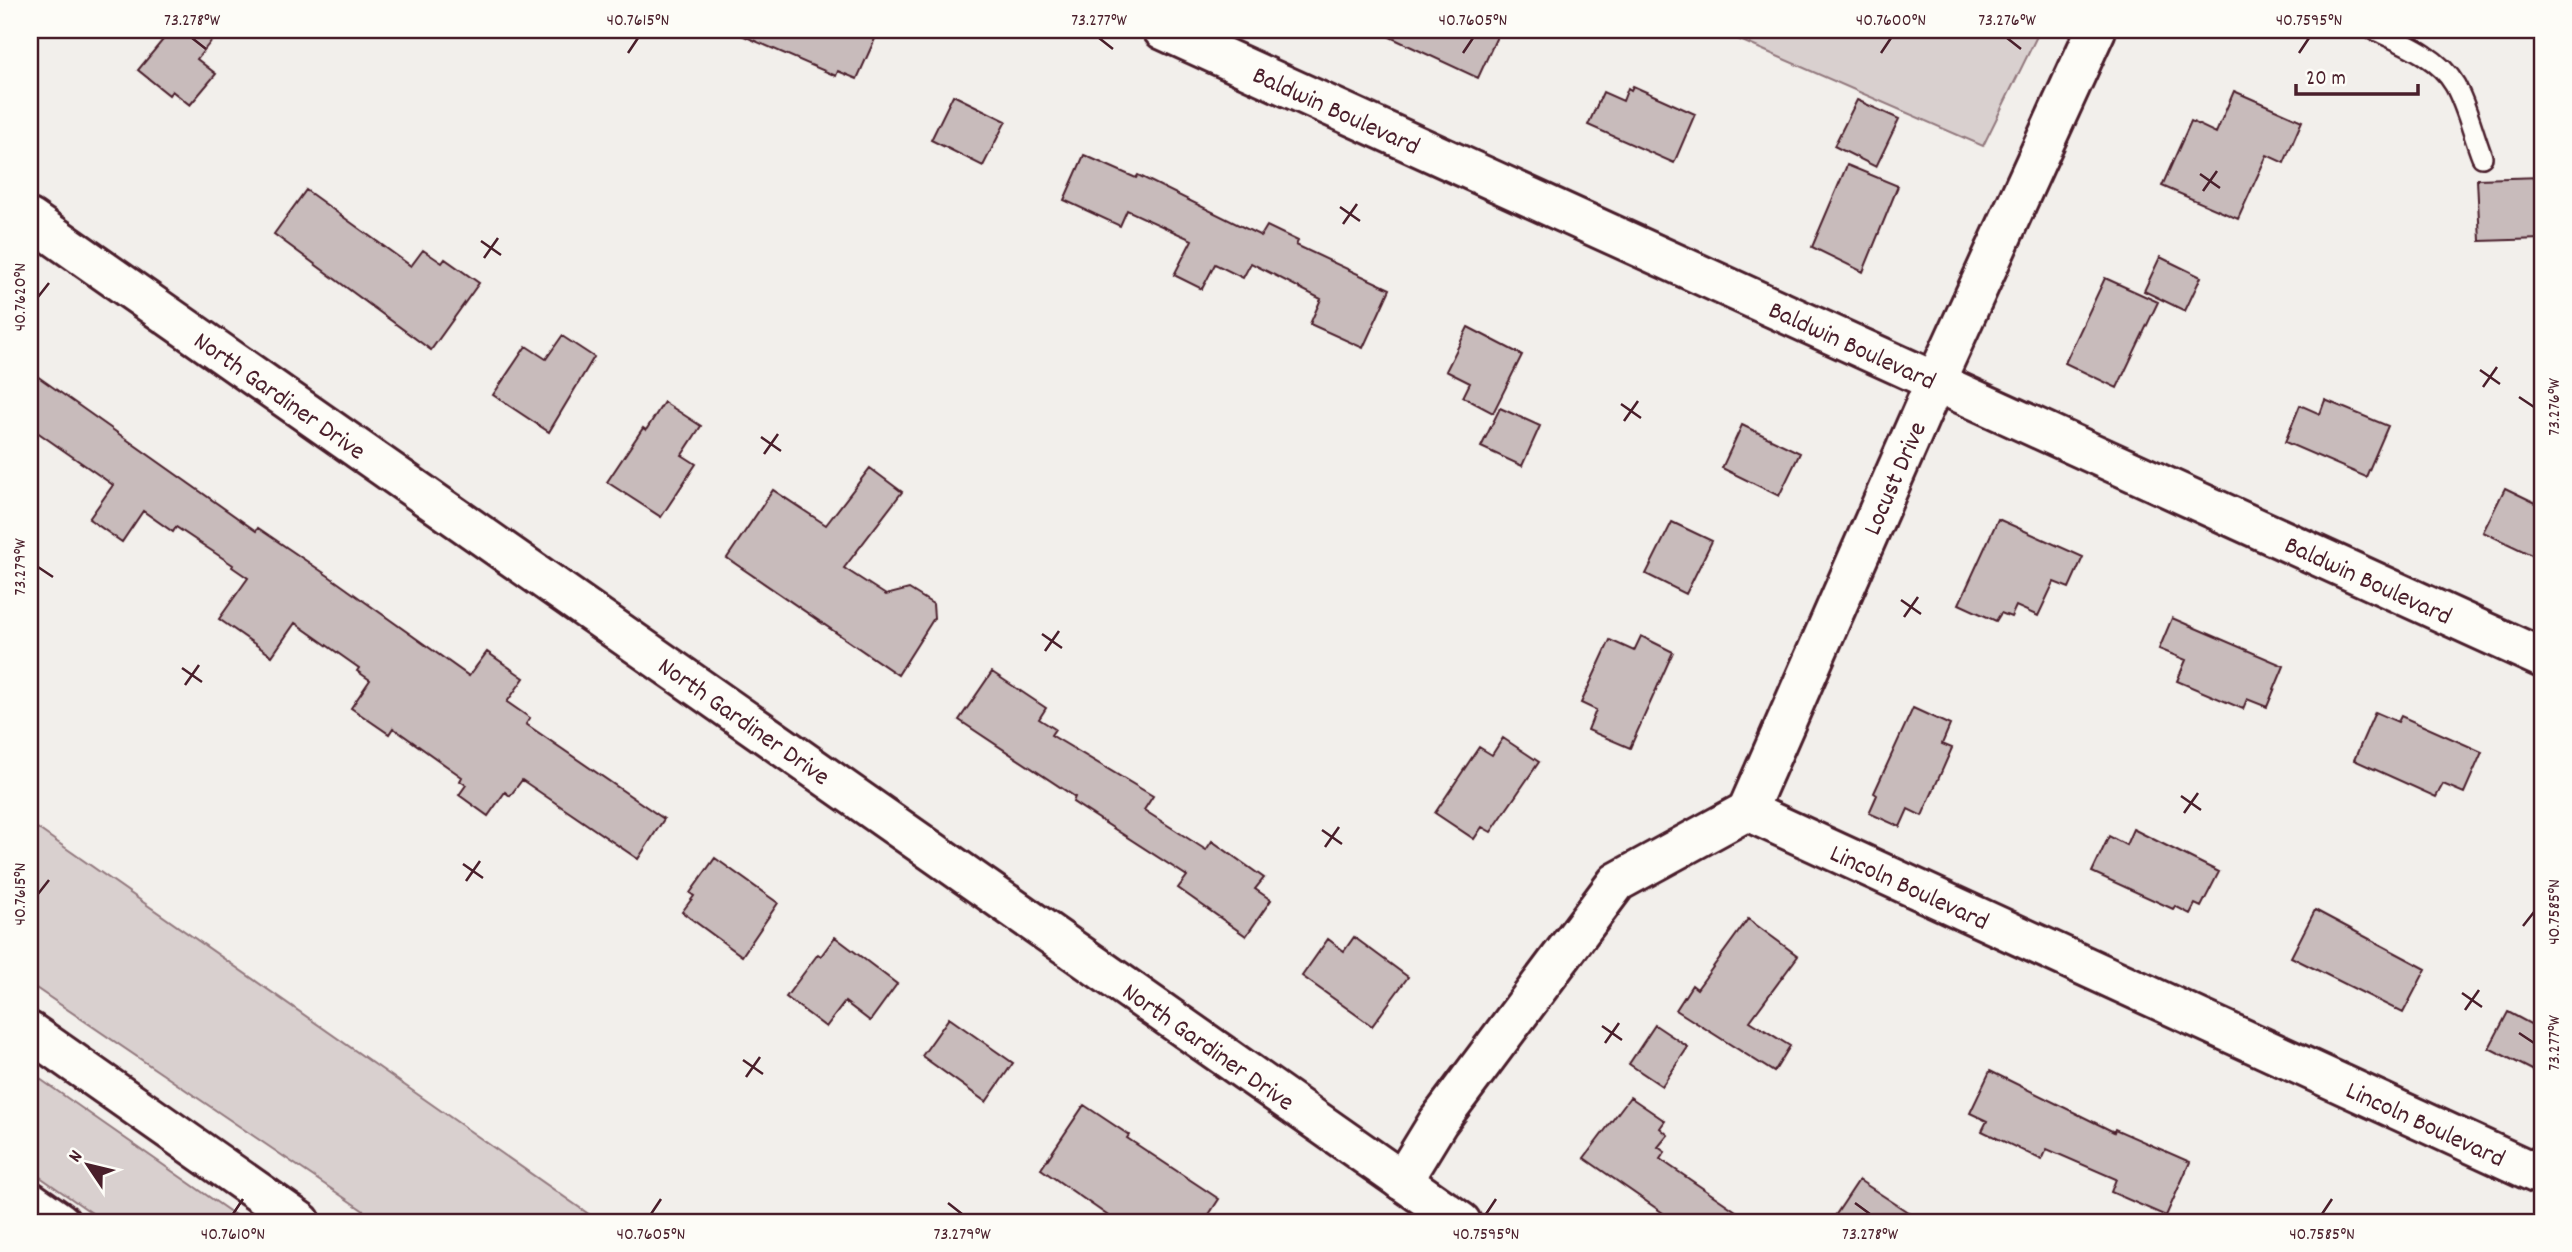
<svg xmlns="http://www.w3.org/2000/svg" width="2572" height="1252" viewBox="0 0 2572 1252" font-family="Dekko,sans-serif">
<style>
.green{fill:#d9d0cf;stroke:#92787d;stroke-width:2}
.building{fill:#c8bbbb;stroke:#4a1f2b;stroke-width:2}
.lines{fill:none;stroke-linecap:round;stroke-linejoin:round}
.lane-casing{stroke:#4a1f2b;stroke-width:24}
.street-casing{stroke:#4a1f2b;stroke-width:44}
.highway-casing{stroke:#4a1f2b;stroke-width:44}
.lane{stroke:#fdfcf7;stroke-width:19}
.street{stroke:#fdfcf7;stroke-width:38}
.highway{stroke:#fdfcf7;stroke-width:38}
.ticks{fill:none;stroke:#4a1f2b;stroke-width:2.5}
.labels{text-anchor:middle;stroke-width:5;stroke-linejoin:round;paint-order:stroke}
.street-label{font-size:26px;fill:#4a1f2b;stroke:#fdfcf7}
.neatline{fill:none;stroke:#4a1f2b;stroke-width:2.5}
.ticks-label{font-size:18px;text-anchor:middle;fill:#4a1f2b}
</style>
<rect width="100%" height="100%" fill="#f2efeb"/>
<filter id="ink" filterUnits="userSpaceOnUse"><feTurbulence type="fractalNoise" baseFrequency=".0143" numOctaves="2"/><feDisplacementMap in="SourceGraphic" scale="14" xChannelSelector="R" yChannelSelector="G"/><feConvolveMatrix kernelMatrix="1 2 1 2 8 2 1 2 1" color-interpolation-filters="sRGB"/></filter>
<g filter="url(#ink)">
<!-- green -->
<path class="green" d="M1717 30H2040L1983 146Z
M30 823 600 1222H380L30 984Z
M30 1072 245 1222H105L30 1170Z"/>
<!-- building -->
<path class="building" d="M171 30H220L197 59 216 74 190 105 172 91 169 95 138 70Z
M730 30H879L857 79 838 71 836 76Z
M1375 30H1500L1478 78Z
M1633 86 1695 114 1674 163 1588 125 1603 92 1623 101 1628 88 1631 90Z
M2234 91 2302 121 2284 163 2267 155 2238 219 2162 186 2191 121 2216 133Z
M953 95 1006 121 983 166 931 140Z
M1857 100 1899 119 1876 167 1834 146Z
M1084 155 1136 178 1138 175 1261 236 1267 226 1298 241 1296 245 1390 289 1363 348 1310 324 1321 299 1251 263 1243 278 1215 264 1202 289 1174 275 1192 240 1127 210 1120 226 1064 200Z
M1847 165 1898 186 1863 272 1812 247Z
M2542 177V239L2480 241 2477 179Z
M306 190 411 266 423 250 442 263 445 259 479 283 431 350 274 234Z
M2160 257 2201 277 2185 311 2144 291Z
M2105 278 2158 302 2117 388 2065 363Z
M1468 327 1522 355 1493 413 1463 397 1470 383 1446 371Z
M562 336 594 357 549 432 493 395 526 346 546 359Z
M30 371 256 531 258 528 330 577 469 676 487 652 524 678 507 702 530 718 526 724 664 819 638 859 522 780 510 796 505 792 488 816 459 795 466 785 460 781 462 777 393 728 389 734 351 708 370 680 357 671 359 668 295 623 272 656 219 619 248 578 232 567 233 565 176 527 173 532 143 511 122 542 89 519 113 485 30 427Z
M2325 400 2388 426 2366 477 2285 442 2300 405 2320 414Z
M664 402 701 426 682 455 696 464 661 517 607 482 643 428 646 430Z
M1500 408 1540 426 1522 466 1481 447Z
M1742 425 1800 453 1779 496 1722 468Z
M870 468 902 492 844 568 886 595 909 589 933 604 934 618 898 675 727 558 773 490 826 525Z
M2505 488 2542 506V560L2483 532Z
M1998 519 2083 557 2069 588 2054 582 2038 616 2016 606 2011 617 2001 613 1996 621 1959 604Z
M1672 522 1712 541 1686 594 1646 574Z
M2172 618 2284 666 2267 707 2247 699 2243 709 2177 681 2186 660 2159 649Z
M1641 636 1673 652 1630 748 1588 730 1596 710 1581 703 1610 640 1634 651Z
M992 672 1046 708 1039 719 1055 729 1051 735 1153 796 1144 810 1206 850 1212 841 1264 878 1255 889 1271 900 1246 936 1178 888 1187 876 1073 802 1075 797 959 720Z
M1913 708 1950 725 1942 744 1952 748 1922 816 1908 809 1900 827 1869 813 1877 795 1874 793Z
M2375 712 2398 722 2401 716 2482 752 2464 793 2443 784 2436 797 2354 760Z
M1503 738 1539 762 1491 832 1482 827 1474 839 1435 813 1479 747 1492 755Z
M2133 829 2219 872 2201 907 2195 904 2190 914 2175 906 2173 909 2092 872 2109 836 2126 845Z
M715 858 778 903 742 956 682 912 694 896 690 893Z
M2315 910 2426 969 2403 1013 2291 957Z
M1748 919 1798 956 1750 1021 1790 1046 1774 1072 1676 1010 1692 985 1697 989Z
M835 937 897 984 870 1021 845 1002 826 1027 786 997 818 954 821 956Z
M1354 937 1408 977 1372 1026 1302 976 1328 939 1344 951Z
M2508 1012 2542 1030V1075L2489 1048Z
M949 1018 1013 1063 986 1102 922 1056Z
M1655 1025 1688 1047 1662 1086 1629 1064Z
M1990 1071 2114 1132 2115 1129 2190 1162 2166 1216 2111 1192 2116 1179 2047 1149 2042 1160 1982 1131 1987 1121 1970 1113Z
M1630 1097 1665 1121 1660 1128 1668 1135 1658 1147 1665 1152 1660 1159 1752 1222H1676L1584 1158Z
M1084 1105 1129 1135 1127 1138 1219 1199 1204 1222H1117L1041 1169Z
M1859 1180 1923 1222H1831Z"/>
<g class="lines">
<defs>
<path id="lane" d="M2375 30C2403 43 2439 57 2455 85 2467 107 2473 134 2482 157"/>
<g id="street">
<path id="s1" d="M1163 30 2542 658"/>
<path id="s2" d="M30 219 1461 1222"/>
<path id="s3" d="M1747 811 1936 380 2096 30"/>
<path id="s4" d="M1402 1181 1438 1122 1617 882 1747 811 2542 1176"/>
</g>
<path id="highway" d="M30 1032 301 1222
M30 1201 60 1222"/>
</defs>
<!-- lane casing -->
<use href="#lane" class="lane-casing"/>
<!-- street casing -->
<use href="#street" class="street-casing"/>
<!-- highway casing -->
<use href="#highway" class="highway-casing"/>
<!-- lane -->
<use href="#lane" class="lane"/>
<!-- street -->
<use href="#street" class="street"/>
<!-- highway -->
<use href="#highway" class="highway"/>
</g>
</g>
<!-- ticks -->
<path class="ticks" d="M192 38 206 49M1099 38 1113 49M2007 38 2021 49M628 53 638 38M1463 53 1473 38M1881 53 1891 38M2299 53 2309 38M2200 174 2220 188M2203 191 2217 171M1340 207 1360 221M1343 224 1357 204M481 241 501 255M484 258 498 238M38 297 49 283M2480 370 2500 384M2483 387 2497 367M2519 397 2534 407M1621 404 1641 418M1624 421 1638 401M761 437 781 451M764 454 778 434M38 567 53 577M1901 600 1921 614M1904 617 1918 597M1042 634 1062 648M1045 651 1059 631M182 668 202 682M185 685 199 665M2181 796 2201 810M2184 813 2198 793M1322 830 1342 844M1325 847 1339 827M463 864 483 878M466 881 480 861M38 894 49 880M2523 926 2534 912M2462 993 2482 1007M2465 1010 2479 990M1602 1026 1622 1040M2519 1033 2534 1043M1605 1043 1619 1023M743 1060 763 1074M746 1077 760 1057M948 1203 962 1214M1855 1203 1870 1214M233 1214 243 1199M651 1214 661 1199M1486 1214 1496 1199M2322 1214 2332 1199"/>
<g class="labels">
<!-- street labels -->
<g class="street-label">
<text dy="9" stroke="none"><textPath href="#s1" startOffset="191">Baldwin Boulevard</textPath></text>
<text dy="9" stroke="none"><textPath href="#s1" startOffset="758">Baldwin Boulevard</textPath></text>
<text dy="9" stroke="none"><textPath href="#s2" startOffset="306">North Gardiner Drive</textPath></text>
<text dy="9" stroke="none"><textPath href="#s3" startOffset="364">Locust Drive</textPath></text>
<text dy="9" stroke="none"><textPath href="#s1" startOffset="1325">Baldwin Boulevard</textPath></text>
<text dy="9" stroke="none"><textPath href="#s2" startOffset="873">North Gardiner Drive</textPath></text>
<text dy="9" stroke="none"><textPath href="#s4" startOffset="696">Lincoln Boulevard</textPath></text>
<text dy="9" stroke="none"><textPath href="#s2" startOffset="1440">North Gardiner Drive</textPath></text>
<text dy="9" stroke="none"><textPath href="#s4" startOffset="1264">Lincoln Boulevard</textPath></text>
</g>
</g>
<!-- margin -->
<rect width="2572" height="1252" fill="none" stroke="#fdfcf7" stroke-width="77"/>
<!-- north arrow -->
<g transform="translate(88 1165) rotate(305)" stroke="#fdfcf7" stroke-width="5" paint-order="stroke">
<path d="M0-5L12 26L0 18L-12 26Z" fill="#4a1f2b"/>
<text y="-10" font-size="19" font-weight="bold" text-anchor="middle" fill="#4a1f2b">N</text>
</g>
<!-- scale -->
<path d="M2296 84v10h122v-10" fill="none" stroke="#4a1f2b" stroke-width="3.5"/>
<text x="2306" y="84" font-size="21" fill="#4a1f2b" stroke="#fdfcf7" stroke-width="5" paint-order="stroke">20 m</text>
<rect x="38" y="38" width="2496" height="1176" class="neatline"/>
<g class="ticks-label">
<text x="192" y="25">73.278°W</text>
<text x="638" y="25">40.7615°N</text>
<text x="1099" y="25">73.277°W</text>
<text x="1473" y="25">40.7605°N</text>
<text x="1891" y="25">40.7600°N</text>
<text x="2007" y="25">73.276°W</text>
<text x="2309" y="25">40.7595°N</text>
<text transform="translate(19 297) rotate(-90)" y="6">40.7620°N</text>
<text transform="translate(2553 407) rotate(-90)" y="6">73.276°W</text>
<text transform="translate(19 567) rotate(-90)" y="6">73.279°W</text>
<text transform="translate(19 894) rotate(-90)" y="6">40.7615°N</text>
<text transform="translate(2553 912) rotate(-90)" y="6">40.7585°N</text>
<text transform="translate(2553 1043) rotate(-90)" y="6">73.277°W</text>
<text x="233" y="1239">40.7610°N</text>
<text x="651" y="1239">40.7605°N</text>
<text x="962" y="1239">73.279°W</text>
<text x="1486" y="1239">40.7595°N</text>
<text x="1870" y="1239">73.278°W</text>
<text x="2322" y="1239">40.7585°N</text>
</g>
</svg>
